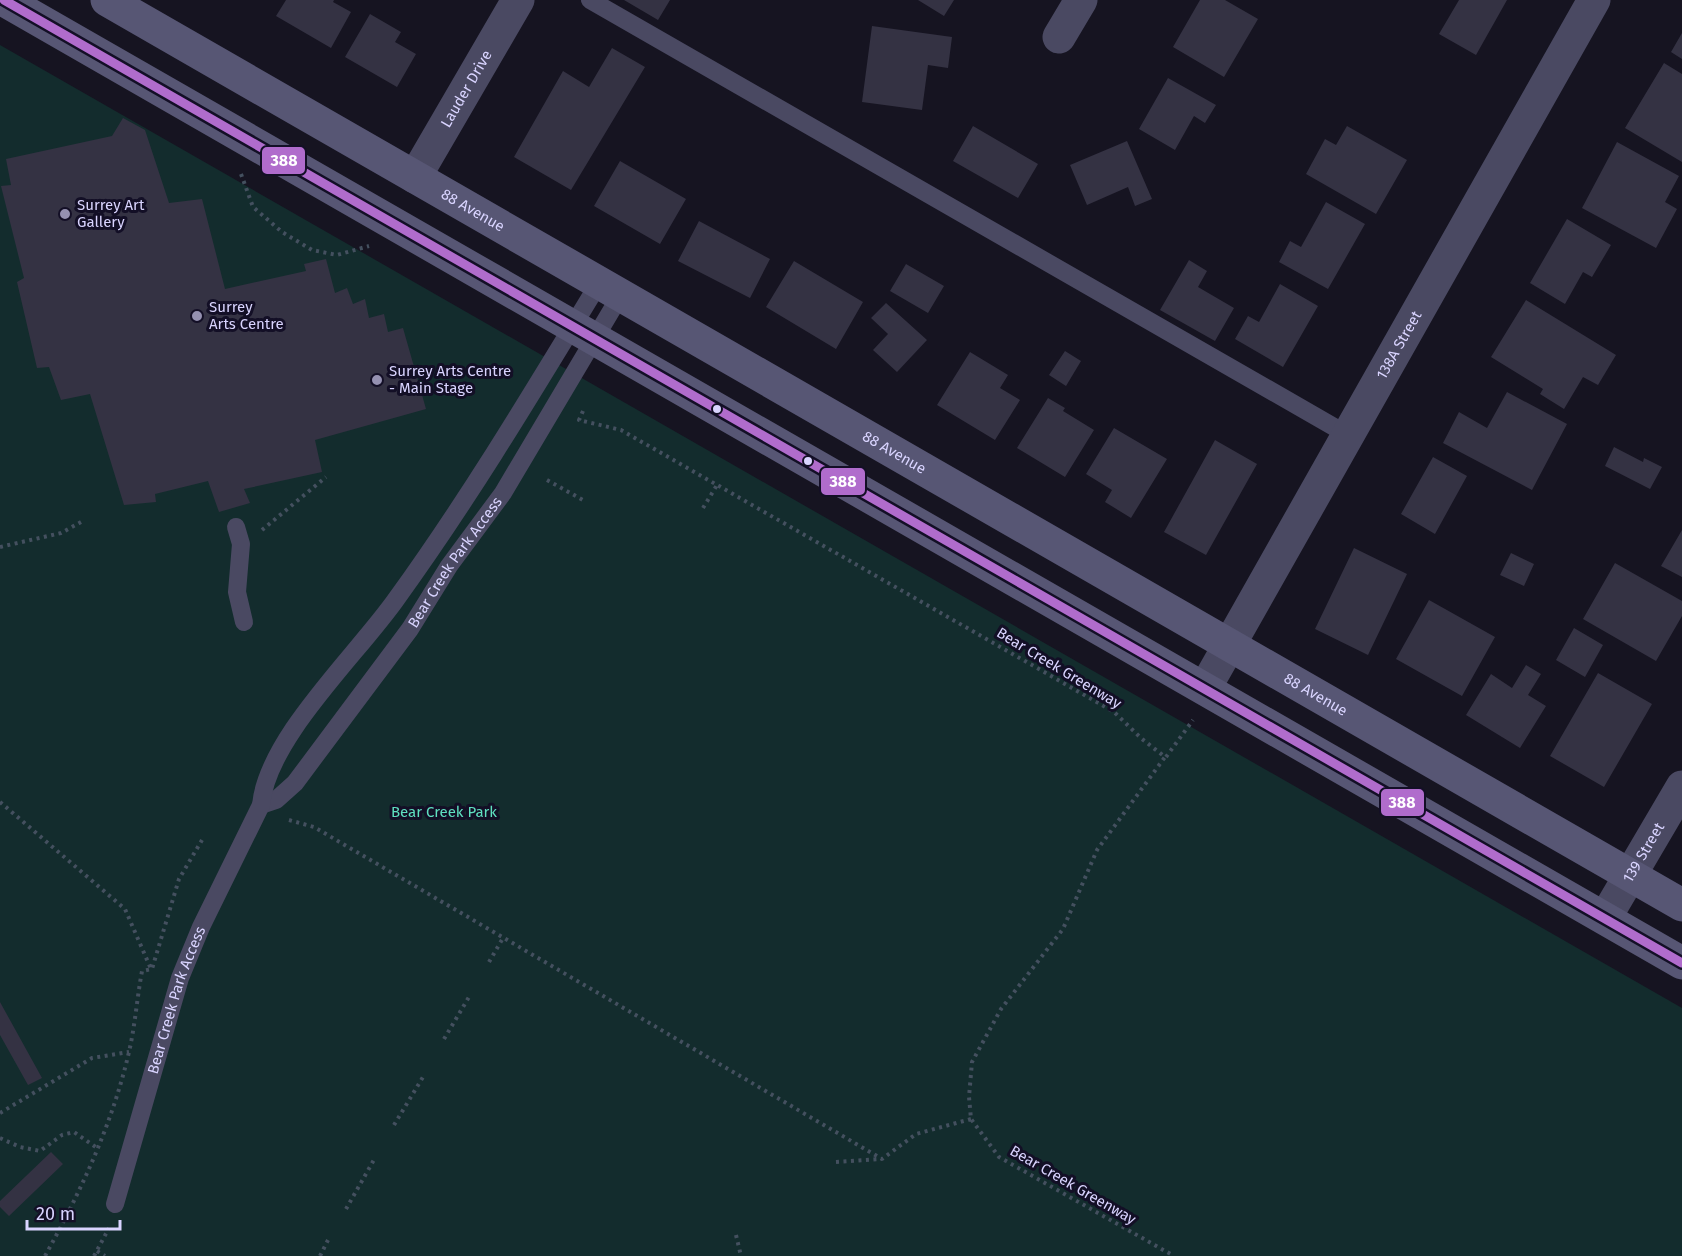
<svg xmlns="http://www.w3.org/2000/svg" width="1682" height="1256" viewBox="0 0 1682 1256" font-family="'Fira Sans',sans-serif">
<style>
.green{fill:#132c2d}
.building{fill:#343243}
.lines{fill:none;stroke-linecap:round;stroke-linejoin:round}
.path{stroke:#44505f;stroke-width:4;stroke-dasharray:3 4.5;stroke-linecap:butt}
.service{stroke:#4a4962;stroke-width:18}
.minor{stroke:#4a4962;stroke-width:33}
.secondary{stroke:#575674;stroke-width:33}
.bus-1-casing{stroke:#130f26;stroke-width:14}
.bus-1{stroke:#b06ccc;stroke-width:9}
.poi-dot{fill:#9591b1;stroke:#130f26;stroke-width:2}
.bus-dot{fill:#d9d4ff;stroke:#130f26;stroke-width:2}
.labels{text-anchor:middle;stroke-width:6;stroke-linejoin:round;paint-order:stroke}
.street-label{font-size:15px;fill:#d9d4ff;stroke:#130f26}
.poi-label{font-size:15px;fill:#d9d4ff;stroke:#130f26;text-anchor:start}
.park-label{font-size:15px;fill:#5fe0c0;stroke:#130f26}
.line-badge{stroke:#130f26;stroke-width:2}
.badge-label{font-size:16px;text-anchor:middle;font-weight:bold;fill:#fff}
</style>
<rect width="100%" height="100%" fill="#161421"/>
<!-- green -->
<path class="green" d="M0 45 1682 1008V1256H0Z"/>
<!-- building -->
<path class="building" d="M286 0H334L333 2 351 12 331 48 276 16Z
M624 0H670L658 20Z
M918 0H954L944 16Z
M1200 0H1225L1258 19 1224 77 1173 47Z
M1459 0H1507L1476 55 1439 34Z
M370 14 401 32 395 42 416 54 397 87 345 57Z
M872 26 952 37 948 68 928 65 922 110 862 102Z
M1682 33V59L1671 52Z
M612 48 645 67 571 190 514 157 563 71 589 87Z
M1664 63 1682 74V162L1625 128Z
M1168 78 1216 105 1205 123 1194 116 1175 150 1139 129Z
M123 118 145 130 169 203 202 199 225 289 306 271 304 264 326 259 335 293 347 288 353 304 365 299 369 318 384 314 388 332 403 328 426 409 315 440 322 472 244 489 250 503 219 512 208 481 155 494 156 502 124 505 90 394 61 400 49 367 37 368 17 282 24 278 1 186 11 185 6 159 112 136Z
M973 126 1038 164 1018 198 953 161Z
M1347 126 1407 160 1376 214 1306 174 1325 139 1336 145Z
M1127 141 1152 199 1135 206 1128 187 1087 205 1070 165Z
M1617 142 1679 176 1665 202 1677 209 1656 248 1582 208Z
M620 161 686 199 660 244 594 206Z
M1326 202 1365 224 1328 289 1279 262 1290 241 1301 247Z
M1567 219 1611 245 1592 277 1583 272 1565 304 1530 283Z
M699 221 770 259 750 298 678 261Z
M1189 260 1207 271 1198 287 1234 308 1215 341 1160 310Z
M794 261 863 302 836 349 766 307Z
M906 264 944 286 928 313 890 291Z
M1280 284 1318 306 1283 367 1235 339 1248 316 1259 322Z
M1526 300 1616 355 1598 385 1583 377 1564 409 1540 394 1543 389 1491 357Z
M886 303 927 340 897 372 873 350 888 334 871 318Z
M1065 351 1081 361 1066 386 1049 375Z
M970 352 1008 375 1000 388 1020 400 995 440 937 405Z
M1507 392 1567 424 1532 490 1443 443 1459 412 1487 428Z
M1048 398 1065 408 1063 411 1094 430 1065 477 1017 448Z
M1114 428 1167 459 1131 518 1105 502 1112 490 1086 474Z
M1215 440 1257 464 1206 555 1164 532Z
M1614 447 1643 462 1644 458 1662 467 1650 489 1605 466Z
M1433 457 1467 476 1435 534 1401 514Z
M1682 530V577L1661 566Z
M1354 548 1407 574 1368 655 1315 629Z
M1511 553 1534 564 1524 586 1500 575Z
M1615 563 1682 601V616L1656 661 1583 619Z
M1429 600 1495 637 1462 696 1396 659Z
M1574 628 1603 645 1585 677 1556 660Z
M1526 665 1541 674 1528 695 1546 706 1520 748 1466 715 1491 674 1512 688Z
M1598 673 1652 704 1604 787 1550 756Z
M0 1002 42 1078 28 1085 0 1035Z
M51 1152 63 1164 9 1216 0 1207V1201Z"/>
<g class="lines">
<!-- path -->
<path class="path" d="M241 174 253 207 282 232 312 250 337 255 369 246
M583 411 579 420 621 430 1114 712 1142 739 1165 757 1097 850 1063 929 1001 1009 972 1062 969 1097 971 1119 999 1157 1174 1256
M547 480 583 500
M703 508 717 485
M262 530 326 477
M0 547 61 533 81 522
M1166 757 1193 720
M0 802 125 909 151 969
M289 820 314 827 882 1159 916 1134 971 1119
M489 962 503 938
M444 1039 469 997
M0 1113 92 1058 129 1052
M394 1125 423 1077
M0 1138 20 1147 40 1151 62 1135 74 1132 97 1148
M836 1162 882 1159
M346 1209 375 1158
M736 1235 741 1256
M97 1251 105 1256
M45 1256C81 1191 112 1125 129 1052 135 1026 137 998 142 971L152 969 179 879 202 840
M94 1256 109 1228
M320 1256 328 1240"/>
<!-- service -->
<g class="service">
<path d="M590 0 1348 435"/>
<path d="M236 527 241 544 237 592 244 622"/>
<path id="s1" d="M261 805 276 800 295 783 410 629 449 566 503 493 620 296"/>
<path id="s2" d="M115 1204 180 978 201 927 261 805C267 738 358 654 397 598 470 497 534 390 599 283"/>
</g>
<!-- minor -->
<g class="minor">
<path d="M1059 37 1081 0"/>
<path id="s3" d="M415 177 518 0"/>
<path id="s4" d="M1205 688 1594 0"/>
<path id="s5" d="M1605 918 1682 787"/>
</g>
<!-- secondary -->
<g class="secondary">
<path d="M4 0 1682 963"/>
<path id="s6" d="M107 0 1682 905"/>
</g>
<defs>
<path id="bus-1" d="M4 0 1682 963"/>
</defs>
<!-- bus-1 casing -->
<use href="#bus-1" class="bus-1-casing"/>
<!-- bus-1 -->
<use href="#bus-1" class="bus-1"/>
</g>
<!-- markers -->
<g class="poi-dot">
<circle cx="65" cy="214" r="6"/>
<circle cx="197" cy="316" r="6"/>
<circle cx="377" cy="380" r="6"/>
</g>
<g class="bus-dot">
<circle cx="717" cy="409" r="5"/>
<circle cx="808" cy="461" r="5"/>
</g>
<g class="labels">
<!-- street labels -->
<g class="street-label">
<text dy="5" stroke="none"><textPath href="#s3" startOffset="102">Lauder Drive</textPath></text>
<text dy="5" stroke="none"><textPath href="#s6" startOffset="422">88 Avenue</textPath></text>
<text dy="5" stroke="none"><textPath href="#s4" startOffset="394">138A Street</textPath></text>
<text dy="5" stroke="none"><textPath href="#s6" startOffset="908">88 Avenue</textPath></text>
<text dy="5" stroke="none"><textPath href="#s1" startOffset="314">Bear Creek Park Access</textPath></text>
<text transform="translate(1059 668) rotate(31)" y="5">Bear Creek Greenway</text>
<text dy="5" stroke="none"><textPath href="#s6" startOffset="1394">88 Avenue</textPath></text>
<text dy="5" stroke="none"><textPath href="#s5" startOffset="76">139 Street</textPath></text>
<text dy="5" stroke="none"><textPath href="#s2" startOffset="213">Bear Creek Park Access</textPath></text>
<text transform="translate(1073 1185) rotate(30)" y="5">Bear Creek Greenway</text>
</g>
<!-- poi labels -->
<g class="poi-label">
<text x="77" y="210">Surrey Art<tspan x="77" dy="17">Gallery</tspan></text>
<text x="209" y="312">Surrey<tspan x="209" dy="17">Arts Centre</tspan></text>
<text x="389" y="376">Surrey Arts Centre<tspan x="389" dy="17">- Main Stage</tspan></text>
</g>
<!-- park labels -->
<g class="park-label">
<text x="444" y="817">Bear Creek Park</text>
</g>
</g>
<g class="line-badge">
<rect x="261" y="146" width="45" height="29" rx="6" fill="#b06ccc"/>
<rect x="820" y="467" width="46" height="29" rx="6" fill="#b06ccc"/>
<rect x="1380" y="788" width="45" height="29" rx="6" fill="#b06ccc"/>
</g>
<g class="badge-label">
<text x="284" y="166">388</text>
<text x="843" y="487">388</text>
<text x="1402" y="808">388</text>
</g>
<!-- scale -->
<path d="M27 1220v9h93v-9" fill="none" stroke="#d9d4ff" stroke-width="3"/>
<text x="36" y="1220" font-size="18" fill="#d9d4ff" stroke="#130f26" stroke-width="4.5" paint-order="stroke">20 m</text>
</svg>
